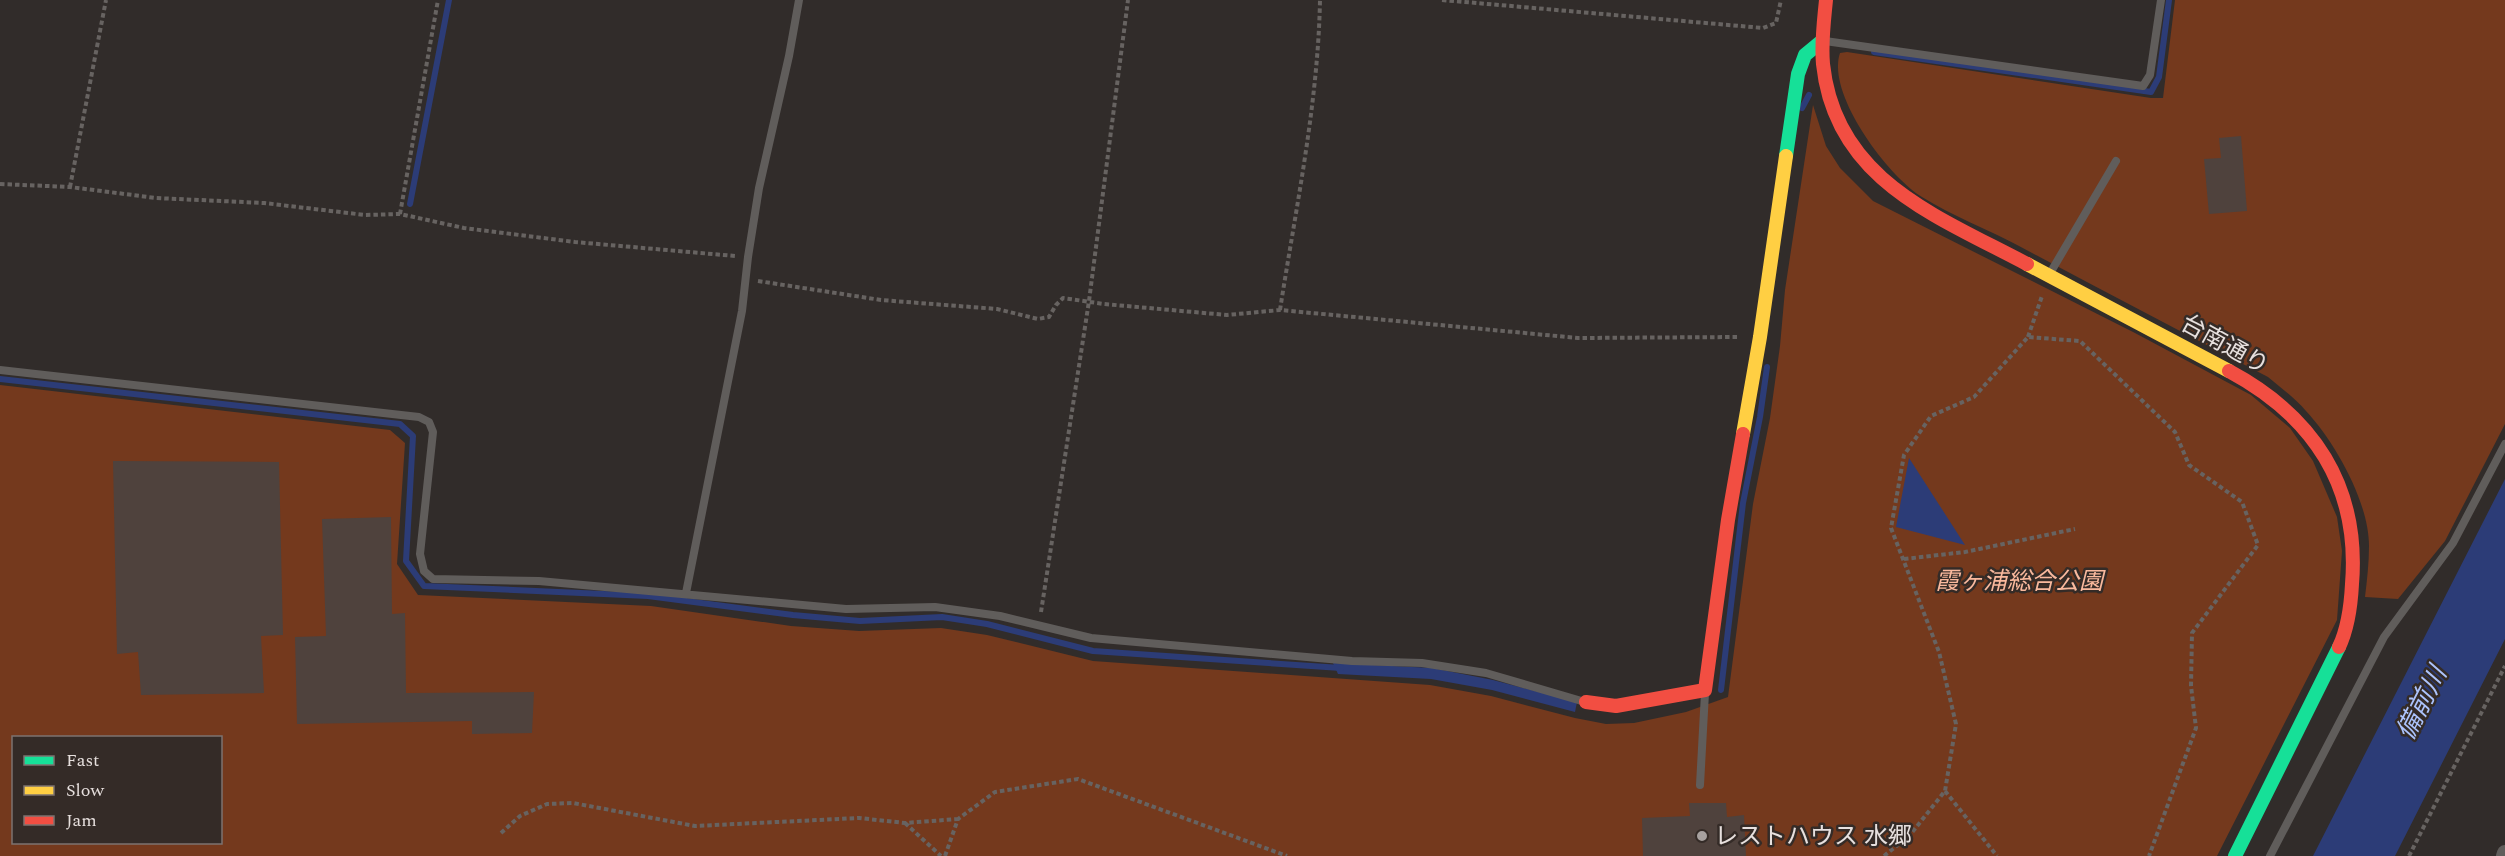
<svg xmlns="http://www.w3.org/2000/svg" width="2505" height="856" viewBox="0 0 2505 856" font-family="Spectral,'Noto Sans JP',serif">
<style>
.green{fill:#74391d;fill-rule:evenodd}
.water{fill:#2c3c77}
.lines{fill:none;stroke-linecap:round;stroke-linejoin:round}
.stream{stroke:#2c3c77;stroke-width:6}
.building{fill:#4f423d}
.path{stroke:#676361;stroke-width:4;stroke-dasharray:4.5 3;stroke-linecap:butt}
.lane{stroke:#605d5b;stroke-width:8}
.street{stroke:#605d5b;stroke-width:16}
.fast{stroke:#16e098;stroke-width:14}
.slow{stroke:#ffcf43;stroke-width:14}
.jam{stroke:#f24e42;stroke-width:14}
.poi-dot{fill:#a7a19f;stroke:#342b27;stroke-width:2}
.labels{text-anchor:middle;stroke-width:5;stroke-linejoin:round;paint-order:stroke}
.street-label{font-size:24px;fill:#e7e0de;stroke:#342b27}
.park-label{font-size:24px;font-style:italic;fill:#fab99d;stroke:#342b27}
.poi-label{font-size:24px;fill:#e7e0de;stroke:#342b27;text-anchor:start}
.water-label{font-size:26px;font-style:italic;fill:#acc3fc;stroke:#342b27}
</style>
<rect width="100%" height="100%" fill="#312c2a"/>
<!-- green -->
<path class="green" d="M2175 0H2505V424L2445 541 2398 599 2365 597C2367 580 2369 563 2369 546 2369 502 2335 442 2306 411 2295 398 2281 388 2268 377 2185 334 2102 290 2019 246 1987 229 1952 216 1922 197 1888 176 1826 94 1840 53L1847 52 2151 98H2163Z
M1813 105 1826 146 1840 168 1873 201 2135 333 2251 395 2290 428 2313 461 2337 517 2342 551 2337 620 2217 856H0V385L390 430 405 443 397 564 418 595 651 606 791 626 859 631 941 628 987 635 1093 661 1430 685 1491 696 1575 718 1606 724 1634 723 1686 712 1728 697 1753 504 1770 418 1780 346 1785 290ZM14 738H220V842H14Z"/>
<!-- water -->
<path class="water" d="M1909 458 1965 545 1896 527Z
M2505 479V639L2395 856H2313Z
M1333 663 1432 668 1493 680 1577 702 1575 712 1492 690 1431 679 1338 674Z"/>
<g class="lines">
<!-- stream -->
<path class="stream" d="M1874 52 2151 92 2159 77 2169 0
M1802 108 1809 95
M410 204 449 0
M0 379 400 424 413 436 406 561 424 586 648 596 793 615 860 621 942 617 987 624 1093 651 1341 668
M1721 690 1743 503 1760 417 1767 367"/>
</g>
<!-- building -->
<path class="building" d="M2241 136 2247 211 2209 214 2204 159 2221 158 2219 138Z
M113 461 279 462 283 635 261 636 264 693 141 695 138 652 117 654Z
M391 517 392 614 405 613 406 693 534 692 532 733 472 734V721L297 724 295 637 326 636 322 519Z
M1689 803H1726L1727 817 1744 815 1746 856H1643L1642 818 1690 816Z"/>
<g class="lines">
<!-- path -->
<path class="path" d="M1442 0 1763 28 1776 23 1781 0
M0 184 70 187 156 198 264 203 365 215 400 214 464 228 575 242 735 256
M70 187 106 0
M400 214 438 0
M758 281 881 300 997 309 1038 319 1049 317 1056 305 1063 298 1104 304 1227 315 1280 310 1578 338 1740 337
M1280 310C1296 207 1318 104 1320 0
M2028 337 2042 296
M1904 559 1965 552 2075 529
M1041 612 1089 301 1128 0
M1945 791 1997 856
M905 823 941 856
M501 833 520 816 547 804 573 803 695 826 859 818 905 823 958 819
M945 856 958 819 995 792 1078 779 1287 856
M1884 856 1910 835 1945 791 1956 724 1939 652 1891 528 1904 455 1931 416 1974 397 2028 337 2080 341 2175 432 2189 465 2242 502 2258 545 2192 633 2191 686 2196 728 2149 856
M2409 856 2505 666"/>
<!-- lane -->
<path class="lane" d="M1825 41 2143 86 2150 75 2161 0
M2049 275 2116 161
M0 370 419 417 429 422 433 432 420 554 424 571 433 579 539 581 846 609 935 607 1000 616 1091 638 1352 661 1422 663 1486 673 1585 702
M686 593 742 311 748 257 759 188 789 56 799 0
M1700 785 1705 693
M2270 856 2384 637 2453 543 2505 444"/>
<!-- street -->
<path class="street" d="M2504 856 2505 853"/>
<!-- fast -->
<path class="fast" d="M1786 156 1798 74 1805 55 1822 41
M2235 856 2339 647"/>
<!-- slow -->
<path class="slow" d="M2027 264 2229 371
M1743 434 1760 337 1786 156"/>
<!-- jam -->
<path class="jam" d="M1826 0C1824 21 1821 42 1823 64 1835 180 1937 216 2027 264
M2229 371C2313 416 2360 486 2352 584 2351 604 2348 628 2339 647
M1586 702 1616 706 1705 690 1728 520 1743 434"/>
</g>
<!-- markers -->
<circle class="poi-dot" cx="1702" cy="836" r="6"/>
<g class="labels">
<!-- street labels -->
<g class="street-label">
<text transform="translate(2225 344) rotate(29)" y="8">台南通り</text>
</g>
<!-- park labels -->
<g class="park-label">
<text x="2019" y="589">霞ヶ浦総合公園</text>
</g>
<!-- poi labels -->
<g class="poi-label">
<text x="1714" y="844">レストハウス 水郷</text>
</g>
<!-- water labels -->
<g class="water-label">
<text transform="translate(2421 703) rotate(-63)" y="9">備前川</text>
</g>
</g>
<!-- legend -->
<rect x="12" y="736" width="210" height="108" fill="#342b27" stroke="#7c7370" stroke-width="1.5"/>
<rect x="24" y="756" width="30" height="9" fill="#16e098" stroke="#7c7370" stroke-width="1.5"/>
<text x="66" y="766" font-size="18" fill="#e7e0de">Fast</text>
<rect x="24" y="786" width="30" height="9" fill="#ffcf43" stroke="#7c7370" stroke-width="1.5"/>
<text x="66" y="796" font-size="18" fill="#e7e0de">Slow</text>
<rect x="24" y="816" width="30" height="9" fill="#f24e42" stroke="#7c7370" stroke-width="1.5"/>
<text x="66" y="826" font-size="18" fill="#e7e0de">Jam</text>
</svg>
